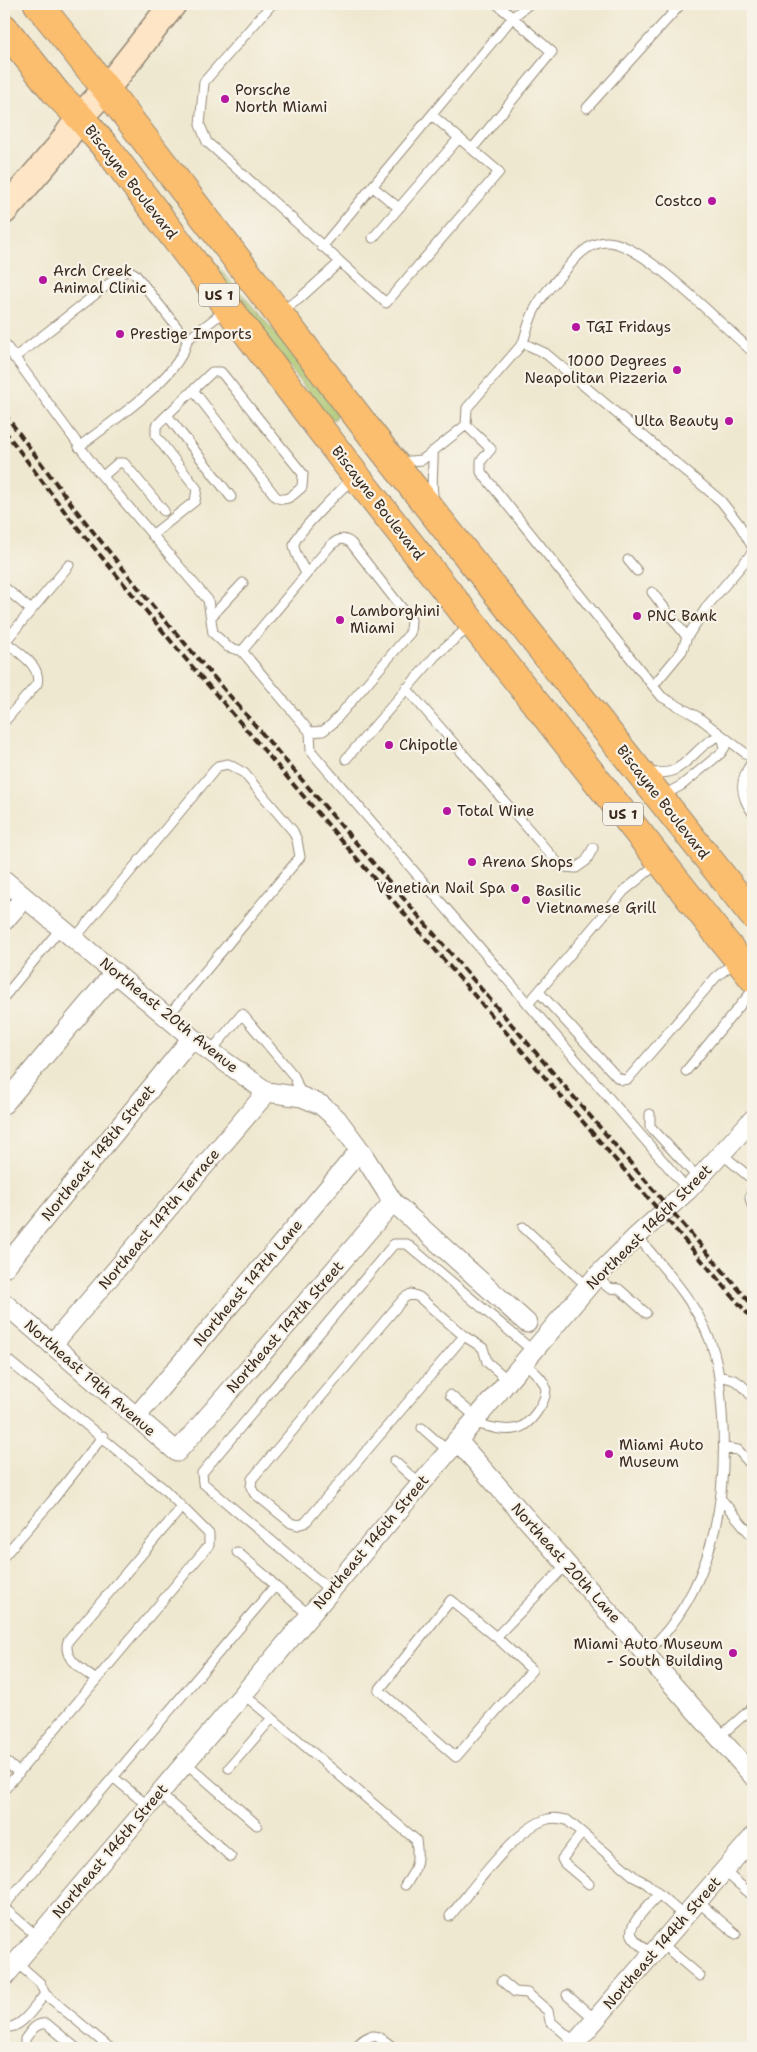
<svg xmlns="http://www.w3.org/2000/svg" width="757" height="2052" viewBox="0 0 757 2052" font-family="'Shantell Sans',sans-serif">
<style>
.green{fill:#a7c369;stroke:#717644}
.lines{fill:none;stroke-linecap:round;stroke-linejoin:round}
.lane-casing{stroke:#958977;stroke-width:11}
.street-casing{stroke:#958977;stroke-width:21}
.secondary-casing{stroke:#958977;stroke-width:29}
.primary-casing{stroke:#958977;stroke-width:30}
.lane{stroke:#fff;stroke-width:9}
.street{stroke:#fff;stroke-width:19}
.secondary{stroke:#fde5c5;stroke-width:26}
.primary{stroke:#fbbd6e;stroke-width:28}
.rail{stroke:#3b2a1e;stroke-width:4;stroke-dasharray:8 4;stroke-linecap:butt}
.poi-dot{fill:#b5179e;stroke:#f7f3e8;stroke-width:2}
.labels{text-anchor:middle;stroke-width:4.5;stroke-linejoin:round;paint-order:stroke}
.shield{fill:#f7f3e8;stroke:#73665b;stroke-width:1}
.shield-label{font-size:14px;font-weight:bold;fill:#3b2a1e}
.poi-label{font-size:15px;fill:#3b2a1e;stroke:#f7f3e8;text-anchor:start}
.street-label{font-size:15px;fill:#3b2a1e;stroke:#f7f3e8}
</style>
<rect width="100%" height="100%" fill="#f7f3e8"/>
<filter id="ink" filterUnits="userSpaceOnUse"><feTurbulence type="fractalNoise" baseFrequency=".02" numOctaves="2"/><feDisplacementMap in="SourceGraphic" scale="10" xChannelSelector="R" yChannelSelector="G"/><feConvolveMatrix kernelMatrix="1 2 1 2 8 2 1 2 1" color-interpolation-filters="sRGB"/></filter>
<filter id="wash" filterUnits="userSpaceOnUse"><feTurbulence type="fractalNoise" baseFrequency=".0096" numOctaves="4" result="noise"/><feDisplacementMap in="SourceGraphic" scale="20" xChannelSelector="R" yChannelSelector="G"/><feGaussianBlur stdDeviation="1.12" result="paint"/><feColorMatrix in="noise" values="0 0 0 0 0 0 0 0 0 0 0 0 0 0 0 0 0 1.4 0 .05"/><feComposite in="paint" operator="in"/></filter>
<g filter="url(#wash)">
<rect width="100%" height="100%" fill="#efe8d0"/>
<!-- green -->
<path class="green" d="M205 252 287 346 338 413 335 419H329L203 254Z"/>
</g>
<g filter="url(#ink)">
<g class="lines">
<defs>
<path id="lane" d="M272 4 204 82 200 125 207 142 386 303 499 172 432 115
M587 108 681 4
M472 149 552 52 497 4
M373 187 399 208
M373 238 459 138
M322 247 513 17 529 4
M281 311 299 299 340 262
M4 343 97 470 208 600 213 633 228 647 242 651 310 732 311 751 316 757 688 1190
M523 343C526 333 529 321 534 311 541 296 553 284 564 272 575 258 587 243 606 242 641 240 724 328 753 352
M14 358 124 272 130 271 135 274 187 340 226 310
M167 415 212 372H221L303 474 302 487C294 494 287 503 276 497L193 390
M79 447C108 424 182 376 187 340
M433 451C434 468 430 484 434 500
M399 462 422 460 466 425
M103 476 118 463H124L164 511
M152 535 195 501 197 489 156 436V426L167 415 231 497
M753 548 739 524 721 501 545 353 523 343 467 408 466 425 491 449 481 461V472L653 686 662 697 698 717 753 759
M628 560 637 571
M306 574C303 566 294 554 294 545 295 534 343 487 354 478
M4 587 31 610
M652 592 687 637
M212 616 243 583
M4 643 69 565
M242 651 330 546C337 540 342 536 351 543L411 620 410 633 332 724 323 731 310 732
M653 686 682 651 687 637 708 605 753 552
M406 688 557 862 564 867 576 868 586 861 593 848
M4 722 37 684C42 665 18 653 5 641
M346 759 436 655 470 626
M753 761C739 779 739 795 753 813
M645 773C653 772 665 774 672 771 692 763 702 739 722 736L725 747 721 753 682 785 662 796
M75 938 218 766 228 764 244 773 293 831 297 840 300 857 168 1016
M539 992 617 1077 622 1080 628 1079 716 977 736 961
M4 997 60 929
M528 1004 624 891 658 863
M211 1051 242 1014 294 1076 302 1097
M686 1071 753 990
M650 1114V1126L699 1179
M722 1154 753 1180
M753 1187 750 1198 753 1209
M523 1227 588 1287
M637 1236C663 1268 694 1299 709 1338 719 1362 720 1386 722 1412 729 1499 712 1592 646 1653
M596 1277 609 1288 619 1289 646 1313
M464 1336 419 1297 411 1294 404 1298 252 1479 251 1487 254 1493 291 1523 298 1525 305 1523 464 1336 483 1348 487 1362 508 1380
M4 1357 164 1489 209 1534V1545L4 1790
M720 1377C737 1378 743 1385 753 1398
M450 1395 476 1417
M472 1422C486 1426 500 1431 514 1429 523 1428 531 1420 536 1413 555 1387 544 1381 524 1362
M422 1428 448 1451
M725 1448 738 1450 753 1467
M394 1461 420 1484
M721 1499 753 1537
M237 1552 267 1577 275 1586
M4 1556 51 1502 103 1436
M330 1590 203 1483 202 1473 394 1244H407L533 1351
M496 1637 532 1670 456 1757 379 1690 451 1600 496 1637 567 1564
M96 1680C83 1670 62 1659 68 1641L182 1507
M272 1718 416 1840C419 1859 417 1870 405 1885
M719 1737 753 1707
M4 1760 19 1773
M185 1762 257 1825
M229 1768 272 1718 243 1694
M113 1777 148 1806
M159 1793 231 1857
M582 1833 562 1859 564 1863 589 1884
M724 1871 753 1896
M697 1901 736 1934
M4 1906 275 1586 309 1615
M4 1908 38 1937
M450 1916C471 1891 517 1826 548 1819 555 1817 561 1819 567 1820L636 1878 646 1883 684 1916
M661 1943 700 1976
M652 1954C645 1949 635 1942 632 1935 627 1925 652 1902 659 1894
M16 1962 40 1983 45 1994 110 2048
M502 1981 515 1992 527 1993 548 2011 550 2021 576 2043
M567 1995 596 2020
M4 2026C19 2033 36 2005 45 1994
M25 2048V2039C31 2031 36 2022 47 2024L76 2048
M355 2048C371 2030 376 2034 394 2048"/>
<path id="street" d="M4 880 192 1038 267 1092 302 1097 321 1105 337 1119 360 1150 393 1202 527 1323
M4 921 24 898
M4 1104 115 972
M4 1268 192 1038
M4 1303 177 1452 393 1202
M52 1345 267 1092
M136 1417 360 1150
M457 1440 753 1776
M4 1977 596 1277 637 1236 688 1190 753 1119
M571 2048 753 1837"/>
<path id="secondary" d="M4 211 60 146 80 117 106 89 173 4"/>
<path id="primary" d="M38 4 106 89 385 452 753 915
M4 28 57 94 80 117 109 151 356 476 753 978"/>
</defs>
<!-- lane casing -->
<use href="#lane" class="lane-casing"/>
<!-- street casing -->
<use href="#street" class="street-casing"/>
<!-- secondary casing -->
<use href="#secondary" class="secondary-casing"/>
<!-- primary casing -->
<use href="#primary" class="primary-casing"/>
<!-- lane -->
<use href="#lane" class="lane"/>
<!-- street -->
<use href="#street" class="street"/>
<!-- secondary -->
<use href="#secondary" class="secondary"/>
<!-- primary -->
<use href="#primary" class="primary"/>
<!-- rail -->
<path class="rail" d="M4 413 75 509 152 605 753 1306
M4 430 68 516 184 657 753 1320"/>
</g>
</g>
<!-- markers -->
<g class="poi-dot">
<circle cx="225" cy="99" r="5"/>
<circle cx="712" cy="201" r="5"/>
<circle cx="43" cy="280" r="5"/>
<circle cx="576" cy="327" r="5"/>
<circle cx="120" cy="334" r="5"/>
<circle cx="677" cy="370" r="5"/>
<circle cx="729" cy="421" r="5"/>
<circle cx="637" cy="616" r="5"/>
<circle cx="340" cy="620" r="5"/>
<circle cx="389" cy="745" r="5"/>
<circle cx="447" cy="811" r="5"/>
<circle cx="472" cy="862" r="5"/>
<circle cx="515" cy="888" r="5"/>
<circle cx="526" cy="900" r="5"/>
<circle cx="609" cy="1454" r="5"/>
<circle cx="733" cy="1653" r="5"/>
</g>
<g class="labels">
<!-- shield labels -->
<g class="shield">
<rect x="199" y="283.5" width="40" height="23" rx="4"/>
<rect x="603" y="802.5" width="40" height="23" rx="4"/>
</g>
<g class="shield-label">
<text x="219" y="300">US 1</text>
<text x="623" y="819">US 1</text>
</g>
<!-- poi labels -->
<g class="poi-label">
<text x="235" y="95">Porsche<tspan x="235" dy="17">North Miami</tspan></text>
<text x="702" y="206" text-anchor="end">Costco</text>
<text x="53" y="276">Arch Creek<tspan x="53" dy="17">Animal Clinic</tspan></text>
<text x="586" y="332">TGI Fridays</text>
<text x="130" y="339">Prestige Imports</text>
<text x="667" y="366" text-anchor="end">1000 Degrees<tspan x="667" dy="17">Neapolitan Pizzeria</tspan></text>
<text x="719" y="426" text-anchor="end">Ulta Beauty</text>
<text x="350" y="616">Lamborghini<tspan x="350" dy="17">Miami</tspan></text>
<text x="647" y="621">PNC Bank</text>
<text x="399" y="750">Chipotle</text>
<text x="457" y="816">Total Wine</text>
<text x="482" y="867">Arena Shops</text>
<text x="505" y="893" text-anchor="end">Venetian Nail Spa</text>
<text x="536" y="896">Basilic<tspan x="536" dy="17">Vietnamese Grill</tspan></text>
<text x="619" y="1450">Miami Auto<tspan x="619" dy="17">Museum</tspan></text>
<text x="723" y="1649" text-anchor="end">Miami Auto Museum<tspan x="723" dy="17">- South Building</tspan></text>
</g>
<!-- street labels -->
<g class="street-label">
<text transform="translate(131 182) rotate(52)" y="5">Biscayne Boulevard</text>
<text transform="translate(378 503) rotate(52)" y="5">Biscayne Boulevard</text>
<text transform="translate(663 802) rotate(52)" y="5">Biscayne Boulevard</text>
<text transform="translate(169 1015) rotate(39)" y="5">Northeast 20th Avenue</text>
<text transform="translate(98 1153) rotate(-51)" y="5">Northeast 148th Street</text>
<text transform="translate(159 1219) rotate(-50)" y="5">Northeast 147th Terrace</text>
<text transform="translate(649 1227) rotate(-45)" y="5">Northeast 146th Street</text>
<text transform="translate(248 1283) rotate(-50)" y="5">Northeast 147th Lane</text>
<text transform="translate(285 1327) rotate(-49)" y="5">Northeast 147th Street</text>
<text transform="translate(90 1378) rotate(41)" y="5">Northeast 19th Avenue</text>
<text transform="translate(371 1542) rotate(-50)" y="5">Northeast 146th Street</text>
<text transform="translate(566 1563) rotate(48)" y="5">Northeast 20th Lane</text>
<text transform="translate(110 1851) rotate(-50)" y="5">Northeast 146th Street</text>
<text transform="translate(662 1943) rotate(-49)" y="5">Northeast 144th Street</text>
</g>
</g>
<!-- margin -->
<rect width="757" height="2052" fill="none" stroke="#f7f3e8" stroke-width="20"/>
</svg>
